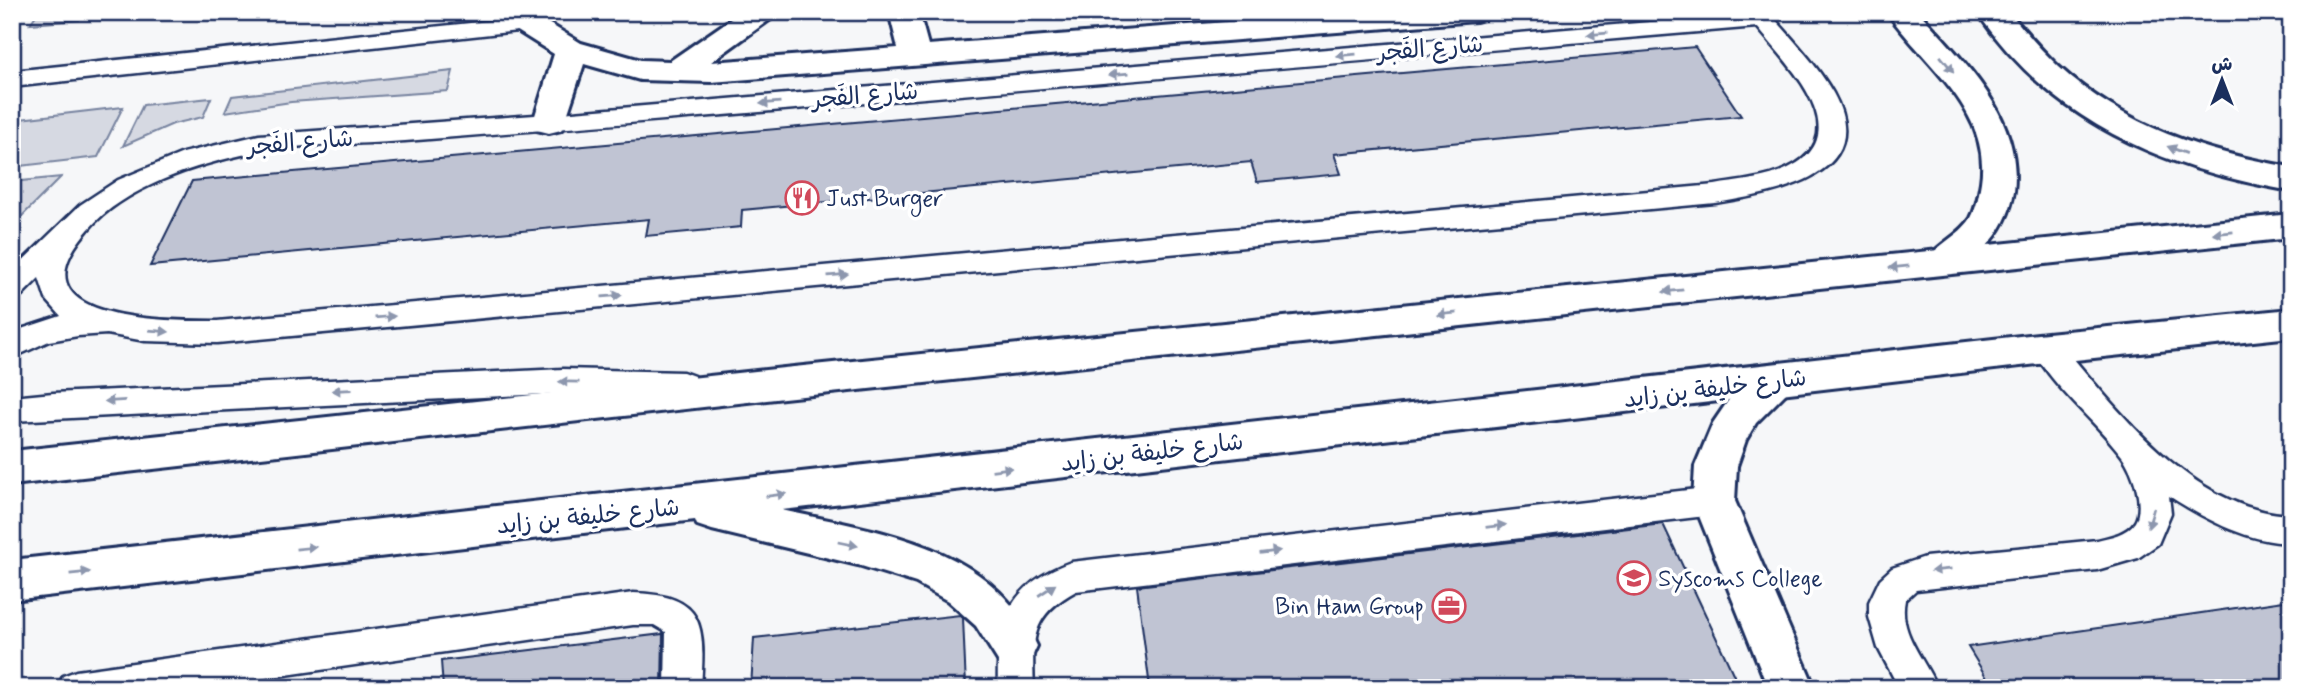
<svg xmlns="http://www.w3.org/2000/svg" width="2303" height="700" viewBox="0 0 2303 700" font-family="Mynerve,'Playpen Sans Arabic',sans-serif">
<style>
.green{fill:#d6d9e2;stroke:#7884a0;stroke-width:2}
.building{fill:#c0c4d3;stroke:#1b2f5e;stroke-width:2}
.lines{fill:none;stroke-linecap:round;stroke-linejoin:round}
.service-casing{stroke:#1b2f5e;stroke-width:5}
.minor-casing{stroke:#1b2f5e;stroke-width:6}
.tertiary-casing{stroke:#1b2f5e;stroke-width:6}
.trunk-casing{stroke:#1b2f5e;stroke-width:6}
.service{fill:#fff;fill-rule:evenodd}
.minor{fill:#fff;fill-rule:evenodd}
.tertiary{fill:#fff;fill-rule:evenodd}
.trunk{fill:#fff;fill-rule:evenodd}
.oneway{fill:#8d97ae}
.labels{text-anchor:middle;stroke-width:7;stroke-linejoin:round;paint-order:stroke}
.street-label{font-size:24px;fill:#1b2f5e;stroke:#fff}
.poi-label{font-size:24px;fill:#1b2f5e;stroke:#fff;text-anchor:start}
</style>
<rect width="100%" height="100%" fill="#f6f7f9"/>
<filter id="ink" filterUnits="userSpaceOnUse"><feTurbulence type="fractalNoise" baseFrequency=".0143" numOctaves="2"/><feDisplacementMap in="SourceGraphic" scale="14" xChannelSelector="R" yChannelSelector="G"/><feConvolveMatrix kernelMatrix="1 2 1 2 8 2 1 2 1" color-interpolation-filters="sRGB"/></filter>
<g filter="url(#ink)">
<!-- green -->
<path class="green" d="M38 12H83L79 20 30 24Z
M453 71 448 91 291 102 225 112 232 96Z
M211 98 203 117 173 124 123 146 143 105Z
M123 107 98 157 12 167V133L20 119Z
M61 177 12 226V182Z"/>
<!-- building -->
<path class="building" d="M1695 47 1741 116 1334 154 1341 174 1257 182 1251 162 742 210 741 227 646 236 649 219 150 266 192 181Z
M1663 524 1737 682 1690 688H1150L1137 586Z
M2291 600V688H1993L1968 647Z
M960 615 963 618 966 688H751L754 638Z
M663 634 662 688H443L441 661Z"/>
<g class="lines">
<defs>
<path id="service" d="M1745 12H1769C1791 38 1816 63 1833 93 1879 177 1773 193 1715 203L217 343 145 341 107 334 78 336 49 341 12 358V332L61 316 46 299 39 278 22 295 12 298V271L80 205 118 180 183 153 259 135 549 114 1746 14ZM1757 27C1791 68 1864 140 1779 172 1759 180 1736 181 1715 185L217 321C165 321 7 322 88 230 124 187 198 164 251 153 301 143 354 145 405 141 507 133 609 125 712 116 1060 87 1408 57 1757 27Z
M528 17 536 19 540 24 536 29 12 87V71Z
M2047 337 2058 340C2116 408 2192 511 2291 515V543C2247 542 2205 519 2169 496L2171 513 2158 544 2138 558 2097 570 1916 590 1905 600C1898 633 1925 659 1937 688H1899L1878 648 1869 617V602L1880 579 1892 568 1925 557 2097 540C2110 537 2127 534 2135 522 2145 505 2133 471 2122 456 2094 419 2054 389 2032 348L2036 340Z
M563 369 683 372 694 376 698 384 694 392 683 396 563 393 12 421V397L53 393Z
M1714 487 1726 491 1730 501 1726 511 1714 515 1076 591C1030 616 1032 640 1034 688H998C996 624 1007 585 1071 562Z
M633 593C706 595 705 626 701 688H665L666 632 654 625H633L196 688H58L63 676 76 671Z"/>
<path id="minor" d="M493 12H530L581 43 641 60 670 61 741 12H776L772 18 711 62 898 48 889 12H919L928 45 1357 12H1491L1487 18 1476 21 711 82 640 80 584 64 565 122 561 130 549 133 537 130 533 122 554 54 497 18Z
M1773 366 1787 370 1793 381 1787 392 1756 423 1746 440 1737 466 1735 501 1815 688H1768L1693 501 1695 466 1713 423 1728 401 1759 370Z"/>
<path id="tertiary" d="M1887 12H1919C1965 63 2023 117 2014 191 2011 212 2000 233 1985 248 1969 264 1953 279 1930 272L1925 263C1936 244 1959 237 1971 218 1977 207 1979 194 1981 182 1992 110 1923 64 1887 12Z
M1977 12H2009C2025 31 2041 50 2059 67 2124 126 2206 153 2291 167V191C2163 169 2053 123 1977 12Z"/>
<path id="trunk" d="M2291 214V238L784 398 12 485V451L784 368Z
M2291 309V337L2047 363 782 510C880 532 991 544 1037 646L1030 661 1014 667 998 661 976 626 948 601 916 583 858 565 712 530 697 525 695 520 12 600V560L2047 333Z"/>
</defs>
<!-- service casing -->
<use href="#service" class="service-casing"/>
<!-- minor casing -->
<use href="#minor" class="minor-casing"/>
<!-- tertiary casing -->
<use href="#tertiary" class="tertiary-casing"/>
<!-- trunk casing -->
<use href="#trunk" class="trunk-casing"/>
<!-- service -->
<use href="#service" class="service"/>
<!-- minor -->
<use href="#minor" class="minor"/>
<!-- tertiary -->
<use href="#tertiary" class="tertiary"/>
<!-- trunk -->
<use href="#trunk" class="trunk"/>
</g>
<!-- one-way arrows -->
<defs><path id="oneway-solid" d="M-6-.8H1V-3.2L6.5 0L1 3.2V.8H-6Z" transform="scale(1.75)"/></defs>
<g class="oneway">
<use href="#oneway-solid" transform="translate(1597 34) rotate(175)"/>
<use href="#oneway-solid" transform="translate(1346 55) rotate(175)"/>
<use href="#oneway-solid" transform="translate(1947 64) rotate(50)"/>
<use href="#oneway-solid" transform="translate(1119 74) rotate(175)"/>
<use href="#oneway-solid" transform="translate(770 103) rotate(175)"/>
<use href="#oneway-solid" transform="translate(2177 150) rotate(-160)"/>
<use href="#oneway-solid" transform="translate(2223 233) rotate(174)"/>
<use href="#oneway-solid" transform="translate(1899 267) rotate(174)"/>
<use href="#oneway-solid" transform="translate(838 275) rotate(-5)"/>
<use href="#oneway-solid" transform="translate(1673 291) rotate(174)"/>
<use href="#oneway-solid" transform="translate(612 296) rotate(-5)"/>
<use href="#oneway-solid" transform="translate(1447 314) rotate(174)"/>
<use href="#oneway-solid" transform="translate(385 317) rotate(-5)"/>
<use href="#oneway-solid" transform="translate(159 331) rotate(5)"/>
<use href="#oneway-solid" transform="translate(569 382) rotate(-179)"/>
<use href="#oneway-solid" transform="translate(342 390) rotate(178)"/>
<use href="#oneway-solid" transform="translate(115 401) rotate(177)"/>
<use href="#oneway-solid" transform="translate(1002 469) rotate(-7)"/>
<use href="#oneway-solid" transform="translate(776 495) rotate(-7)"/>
<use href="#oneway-solid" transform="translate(2151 518) rotate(105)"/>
<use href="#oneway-solid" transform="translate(1496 526) rotate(-7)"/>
<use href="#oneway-solid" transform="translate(848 544) rotate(12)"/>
<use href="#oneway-solid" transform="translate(306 548) rotate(-6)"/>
<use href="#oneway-solid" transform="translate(1270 552) rotate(-7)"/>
<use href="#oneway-solid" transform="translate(1941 570) rotate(174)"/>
<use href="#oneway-solid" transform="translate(80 573) rotate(-6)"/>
<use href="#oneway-solid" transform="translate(1047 590) rotate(-33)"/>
</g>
</g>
<!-- icons -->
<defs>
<symbol id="restaurant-ring" viewBox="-11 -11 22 22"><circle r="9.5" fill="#fff" stroke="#d1495b" stroke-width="1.5"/><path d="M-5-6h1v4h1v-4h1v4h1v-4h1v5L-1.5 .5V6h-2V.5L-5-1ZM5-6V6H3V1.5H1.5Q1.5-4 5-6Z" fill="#d1495b"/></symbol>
<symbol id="university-ring" viewBox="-11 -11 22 22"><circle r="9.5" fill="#fff" stroke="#d1495b" stroke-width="1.5"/><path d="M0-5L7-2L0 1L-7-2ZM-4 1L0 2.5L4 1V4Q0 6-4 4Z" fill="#d1495b"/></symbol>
<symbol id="office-ring" viewBox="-11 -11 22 22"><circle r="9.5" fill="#fff" stroke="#d1495b" stroke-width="1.5"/><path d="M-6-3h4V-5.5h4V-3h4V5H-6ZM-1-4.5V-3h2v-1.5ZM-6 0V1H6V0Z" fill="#d1495b"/></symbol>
</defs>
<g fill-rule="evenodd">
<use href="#restaurant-ring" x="783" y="179" width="38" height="38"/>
<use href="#university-ring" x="1615" y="559" width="38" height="38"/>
<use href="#office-ring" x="1430" y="587" width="38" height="38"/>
</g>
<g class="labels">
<!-- street labels -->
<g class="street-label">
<text transform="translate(1430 48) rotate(-5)" y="8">شارع الفَجر</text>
<text transform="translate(865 95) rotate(-5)" y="8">شارع الفَجر</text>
<text transform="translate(300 142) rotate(-5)" y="8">شارع الفَجر</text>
<text transform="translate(1715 388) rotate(-7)" y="8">شارع خليفة بن زايد</text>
<text transform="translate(1152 452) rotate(-7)" y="8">شارع خليفة بن زايد</text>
<text transform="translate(588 516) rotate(-6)" y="8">شارع خليفة بن زايد</text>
</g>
<!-- poi labels -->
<g class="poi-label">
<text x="826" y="206">Just Burger</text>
<text x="1658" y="586">Syscoms College</text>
<text x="1424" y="614" text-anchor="end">Bin Ham Group</text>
</g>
</g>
<!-- margin -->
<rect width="2303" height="700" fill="none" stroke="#fff" stroke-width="42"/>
<rect x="21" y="21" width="2261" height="658" fill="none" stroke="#1b2f5e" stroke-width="2.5" filter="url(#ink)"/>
<!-- north arrow -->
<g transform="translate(2222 80)" stroke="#ffffff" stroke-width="5" paint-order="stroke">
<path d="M0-5L12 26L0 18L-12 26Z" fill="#1b2f5e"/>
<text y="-10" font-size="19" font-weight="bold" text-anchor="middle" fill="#1b2f5e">ش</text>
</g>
</svg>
